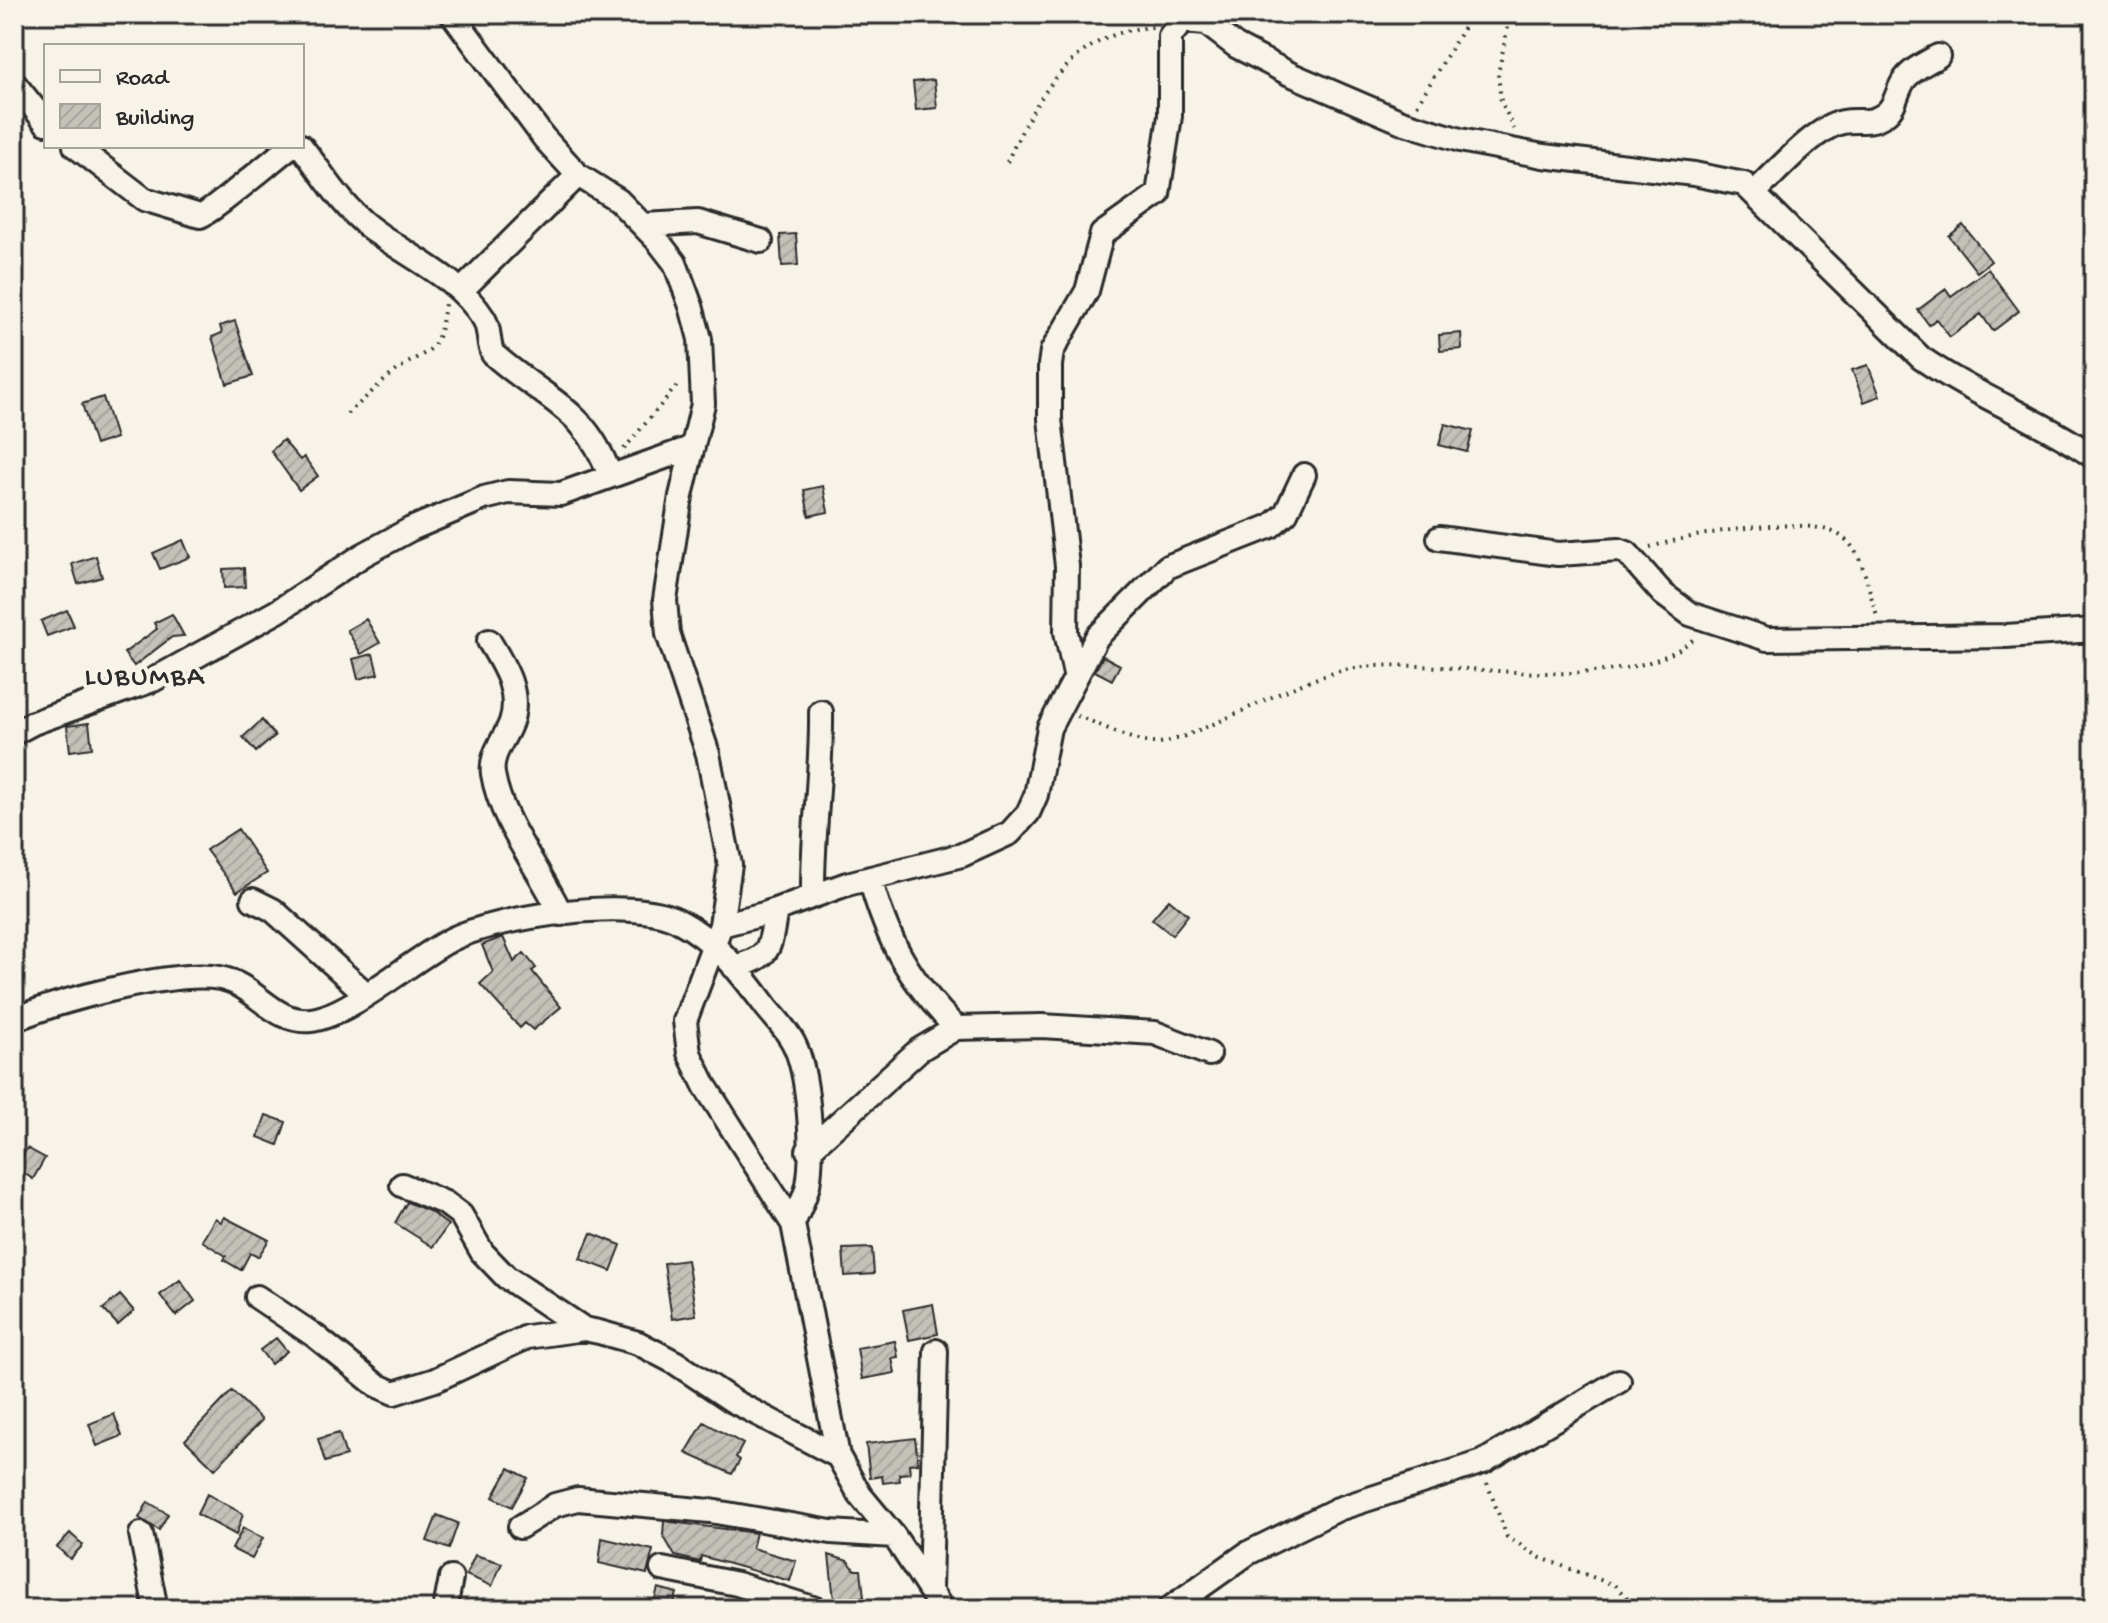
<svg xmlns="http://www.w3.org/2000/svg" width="2108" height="1623" viewBox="0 0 2108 1623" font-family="'Gochi Hand',sans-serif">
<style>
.building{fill:url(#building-hatch);stroke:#2b2b2b;stroke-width:2}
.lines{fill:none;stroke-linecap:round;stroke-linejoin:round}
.minor-casing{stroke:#2b2b2b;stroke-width:28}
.path{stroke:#2b2b2b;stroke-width:4;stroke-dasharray:2 6;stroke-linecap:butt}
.minor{stroke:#f7f3e8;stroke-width:22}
.labels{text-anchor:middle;stroke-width:8;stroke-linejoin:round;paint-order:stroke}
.quarter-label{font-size:28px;letter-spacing:2px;fill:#2b2b2b;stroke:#f7f3e8}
</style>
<defs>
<pattern id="building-hatch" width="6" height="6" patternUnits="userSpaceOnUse" patternTransform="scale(2)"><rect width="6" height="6" fill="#c4c1b9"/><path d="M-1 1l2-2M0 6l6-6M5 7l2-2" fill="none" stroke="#a9a69f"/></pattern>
</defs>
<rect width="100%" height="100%" fill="#f7f3e8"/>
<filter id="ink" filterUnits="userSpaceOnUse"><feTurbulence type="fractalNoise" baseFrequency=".0125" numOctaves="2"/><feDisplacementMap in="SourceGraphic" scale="16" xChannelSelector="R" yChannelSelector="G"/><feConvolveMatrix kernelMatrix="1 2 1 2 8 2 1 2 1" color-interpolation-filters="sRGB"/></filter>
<g filter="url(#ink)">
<!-- building -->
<path class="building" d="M934 80 937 108 916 110 913 82Z
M1963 225 1991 261 1977 272 1949 236Z
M796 234 798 265 782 266 780 235Z
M1988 269 2019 311 1993 331 1981 314 1950 337 1936 319 1929 325 1918 310 1946 289 1951 296Z
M235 321 253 376 227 384 212 337 222 333 220 326Z
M1461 333 1462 349 1440 351 1439 335Z
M1868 365 1880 396 1864 402 1852 370Z
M103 397 116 438 95 445 82 404Z
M1445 424 1473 431 1467 452 1439 445Z
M283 440 300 460 304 457 318 476 299 490 271 451Z
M823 486 828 512 809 516 804 490Z
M183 540 190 557 160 569 153 553Z
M96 556 102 577 78 584 72 564Z
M244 568 245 587 224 588 223 569Z
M67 610 74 626 47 636 41 621Z
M172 614 184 636 172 637 134 666 124 653 157 629 154 623Z
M366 619 380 643 361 654 347 630Z
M373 654 378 674 358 679 353 659Z
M1103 656 1120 665 1112 680 1095 671Z
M262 720 275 736 256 752 243 737Z
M89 723 92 748 70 751 67 726Z
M238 829 267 873 237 892 206 850Z
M1169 899 1188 915 1172 935 1152 919Z
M503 937 514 962 524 953 536 968 532 971 561 1007 533 1030 525 1023 520 1028 480 984 493 972 482 945Z
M266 1115 286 1122 278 1145 258 1137Z
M27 1148 45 1158 33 1179 16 1168Z
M407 1202 429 1211 448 1225 433 1247 395 1223Z
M224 1217 269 1240 258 1257 250 1253 241 1270 224 1260 226 1256 202 1241 215 1218 221 1222Z
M591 1233 621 1245 611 1271 580 1259Z
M872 1248 874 1274 845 1276 843 1249Z
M687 1260 696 1315 672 1319 664 1263Z
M180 1280 195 1301 176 1316 160 1295Z
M120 1295 134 1311 118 1325 103 1309Z
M933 1304 938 1334 909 1340 903 1310Z
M276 1338 287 1351 271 1364 260 1350Z
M895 1341 898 1357 892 1358 895 1373 862 1379 857 1348Z
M232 1391 262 1420 215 1469 185 1440Z
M114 1414 122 1436 97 1446 89 1424Z
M704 1422 743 1444 736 1457 740 1460 732 1474 686 1453Z
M339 1433 346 1456 325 1462 318 1439Z
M915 1438 918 1463 909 1464 910 1473 899 1474 900 1481 883 1483 882 1476 870 1478 866 1444Z
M509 1468 528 1478 512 1507 493 1497Z
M207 1494 243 1514 236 1535 197 1514Z
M148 1502 168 1514 159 1530 139 1518Z
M437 1515 458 1523 449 1549 427 1541Z
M664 1521 756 1533 752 1548 796 1561 790 1581 701 1556 700 1562 675 1556 663 1535Z
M243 1528 263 1538 252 1559 232 1549Z
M70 1533 83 1545 70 1559 57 1547Z
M602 1538 653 1550 647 1574 599 1563Z
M475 1555 502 1563 492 1586 466 1575Z
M829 1555 848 1561 855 1570H861L864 1597 834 1600Z
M658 1588 677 1593 672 1609H652Z"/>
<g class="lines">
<defs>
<path id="minor" d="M452 14 544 138 578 175 618 200 658 241 675 263 691 306 700 339 703 404 681 496 665 600 668 634 708 754 730 865 721 925 685 1021 689 1053 705 1086 793 1224 838 1456 860 1495 894 1536 942 1609
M14 83 46 123
M75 146 144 199 200 216C210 214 276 157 291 146
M301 146C323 174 341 205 369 227 409 258 456 275 484 319 491 332 487 342 493 354 543 399 587 408 610 476
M1755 192C1776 173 1815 127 1843 122 1858 119 1871 125 1885 114 1896 106 1896 93 1903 82 1910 70 1926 63 1938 56
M644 225 698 222 761 241
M461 291 578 175
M1439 538 1558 554 1619 550 1627 553 1663 594 1690 614 1767 639 2006 636 2094 630
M489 641C504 666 521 692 511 722 505 740 490 753 493 774 501 823 540 869 561 914
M1075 674 1066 632 1067 566 1050 419V365L1052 351 1087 291 1102 234 1158 194 1170 116V36L1183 21 1206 23 1236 46 1290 74 1402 122 1460 140 1543 156 1694 174 1744 184 1921 358C1976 396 2039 419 2094 457
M14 733 33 723 153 680 278 611 363 555 411 529 484 498 508 492 561 494 693 447
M870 878C887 941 910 981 956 1028
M813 896C812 834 822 774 821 712
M253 900 273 910 365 993
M721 925 764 914 847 884 962 855 1010 833 1028 813 1036 795 1049 728 1097 637 1167 567 1271 526 1286 513 1304 475
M734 967C774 957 769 946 776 910
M14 1020C58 1000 174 970 220 978 255 984 273 1024 311 1020 349 1016 414 958 452 939 498 917 631 896 677 920 716 940 742 974 767 1008 776 1019 786 1029 793 1042 809 1071 814 1152 808 1185 805 1198 798 1212 793 1224
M808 1151 919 1050 956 1028 1042 1026 1155 1033 1209 1054
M402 1185 445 1203 461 1215 482 1252 506 1277 584 1329
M257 1297 315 1336 376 1385 394 1393 435 1380 527 1337 584 1329 599 1332 638 1343 676 1363 733 1401 838 1456
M520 1527 555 1505 578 1499 710 1511 831 1532 894 1536
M141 1534 156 1609
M662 1569 737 1584 816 1609
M930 1589 936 1351
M445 1609 451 1578
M1169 1609 1248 1553 1338 1509 1483 1462 1619 1381"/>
</defs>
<!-- minor casing -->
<use href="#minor" class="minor-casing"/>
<!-- path -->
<path class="path" d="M1500 14 1508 26 1498 74 1501 101 1514 129
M1417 105 1472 14
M1007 162C1036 98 1074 31 1153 27
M347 414C363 401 376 387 391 375 429 344 437 363 445 304
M624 449 680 382
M1650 547C1690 535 1812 510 1845 539 1865 556 1869 595 1878 619
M1077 716C1101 724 1127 740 1152 743 1167 744 1185 736 1199 730 1248 711 1312 672 1363 667 1456 657 1623 703 1697 636
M1487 1483 1507 1537 1541 1558 1614 1585 1639 1609"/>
<!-- minor -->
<use href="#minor" class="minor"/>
</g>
</g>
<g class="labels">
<!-- quarter labels -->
<g class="quarter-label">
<text x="145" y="684">LUBUMBA</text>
</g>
</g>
<!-- margin -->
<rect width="2108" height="1623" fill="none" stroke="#f7f3e8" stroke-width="48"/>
<rect x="24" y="24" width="2060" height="1575" fill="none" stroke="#2b2b2b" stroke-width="3" filter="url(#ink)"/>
<!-- legend -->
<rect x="44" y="44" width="260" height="104" fill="#f7f3e8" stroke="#a5a39c" stroke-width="2"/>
<rect x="60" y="70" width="40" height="12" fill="#f7f3e8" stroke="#a5a39c" stroke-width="2"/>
<text x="116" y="84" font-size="24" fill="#2b2b2b">Road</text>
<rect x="60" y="104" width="40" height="24" fill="url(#building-hatch)" stroke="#a5a39c" stroke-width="2"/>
<text x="116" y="124" font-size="24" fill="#2b2b2b">Building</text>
</svg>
